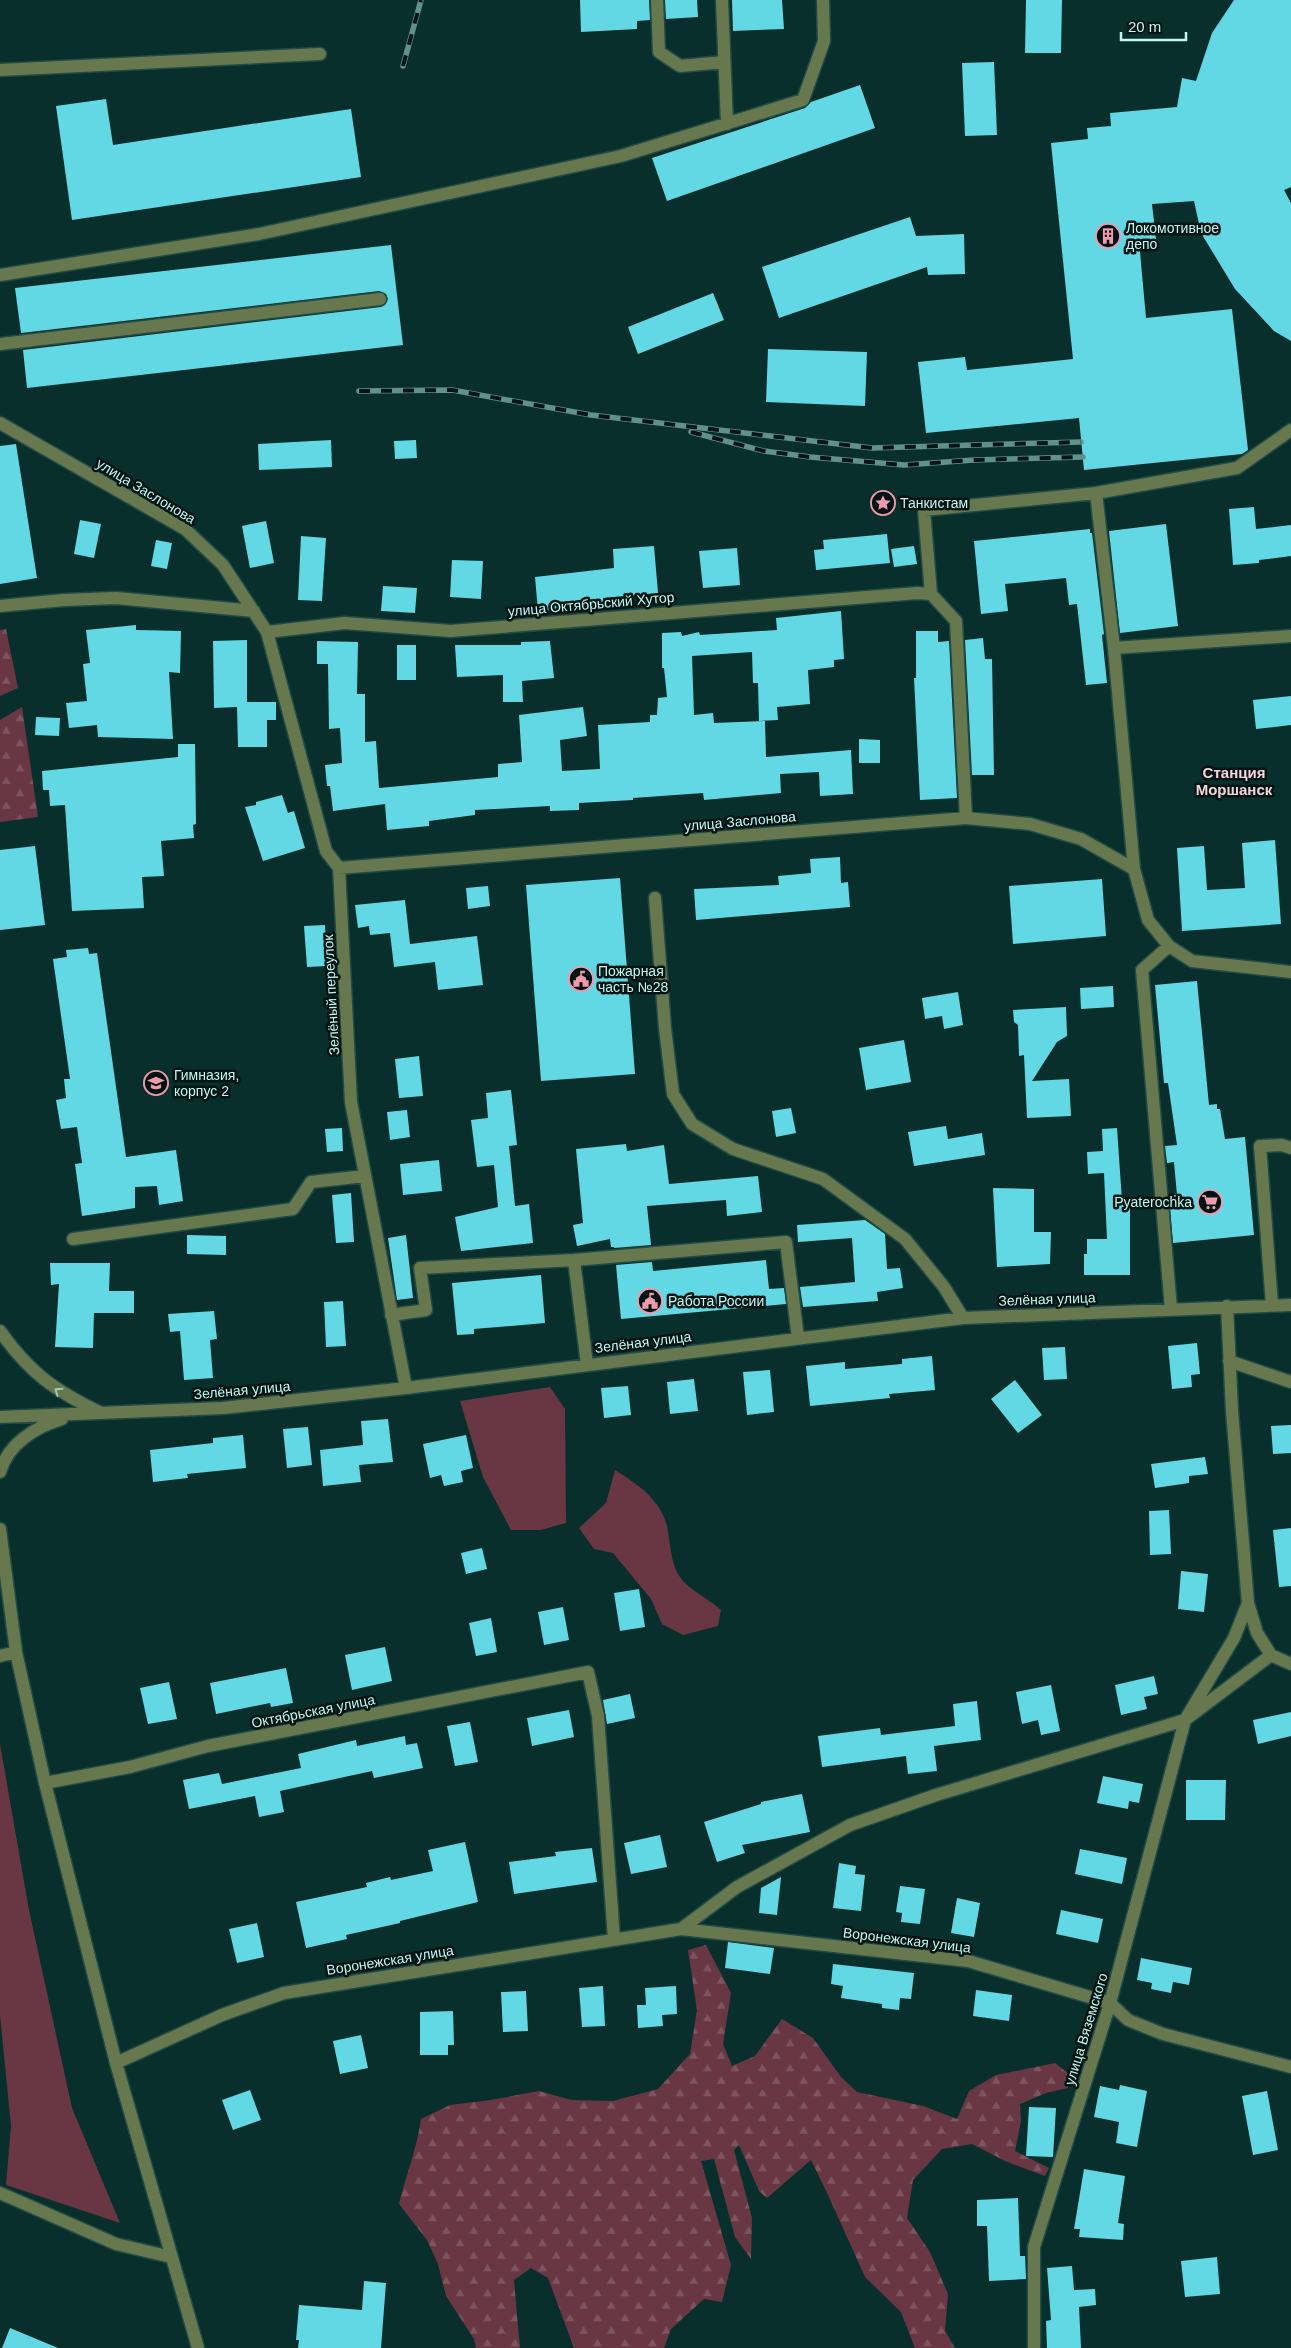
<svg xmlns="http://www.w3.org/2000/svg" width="1291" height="2348" viewBox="0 0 1291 2348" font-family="Arial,sans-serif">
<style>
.grass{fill:#693743}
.forest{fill:url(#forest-firs)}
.building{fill:#62d8e5}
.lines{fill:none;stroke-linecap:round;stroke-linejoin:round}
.minor-casing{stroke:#224b46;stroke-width:15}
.minor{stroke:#68784e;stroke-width:12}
.rail-casing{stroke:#62908a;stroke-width:5.5}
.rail{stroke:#001513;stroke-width:4;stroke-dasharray:11;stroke-linecap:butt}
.oneway{stroke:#a2cab6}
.labels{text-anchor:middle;stroke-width:5;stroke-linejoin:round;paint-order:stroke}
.poi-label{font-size:14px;fill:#c2f6ee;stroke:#001513;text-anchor:start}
.street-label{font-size:14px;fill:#c2f6ee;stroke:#001513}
.neighbourhood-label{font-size:15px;font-weight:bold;fill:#f6d3d9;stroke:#001513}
</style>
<defs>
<pattern id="forest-firs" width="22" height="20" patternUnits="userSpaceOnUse" patternTransform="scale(1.25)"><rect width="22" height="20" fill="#693743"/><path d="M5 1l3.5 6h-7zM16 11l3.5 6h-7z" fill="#7d555e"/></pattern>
</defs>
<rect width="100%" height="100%" fill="#082f2b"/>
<!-- grass -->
<path class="grass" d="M550 1387 565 1409 566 1523 541 1530H511L483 1477 460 1401Z
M615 1470C639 1485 664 1502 668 1532 671 1549 671 1568 684 1582 695 1593 710 1600 721 1610L718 1626 683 1635 662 1624 651 1599 613 1553 594 1549 579 1528 606 1503Z
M0 1744 29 1910 72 2108 120 2223 6 2185 11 2126 0 2015Z"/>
<!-- forest -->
<path class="forest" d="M6 629 18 688 0 696V630Z
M22 707 38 817 0 822V720Z
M706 1945 731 1993 723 2044 732 2066 755 2056 782 2019 813 2038 841 2077 857 2092 923 2106 957 2119 969 2091 996 2075 1055 2063 1069 2074 1068 2088 1046 2093 1020 2104 1021 2121 1015 2151 1049 2168 1045 2176 1005 2161 972 2144 942 2149 913 2180 907 2218 930 2252 948 2294 945 2331 955 2348H915L901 2312 865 2277 829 2197 811 2160 767 2198 759 2191 739 2145 734 2150 752 2218 751 2259 735 2237 714 2159 701 2161 731 2265 722 2302 704 2299 671 2329 664 2348H574L548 2278 531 2268 514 2280 520 2348H476L474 2339 446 2296 438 2264 427 2240 399 2204C406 2175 417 2148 421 2119L450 2105 491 2100 539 2091 571 2100 613 2101 658 2089 690 2054 697 2010 688 1950Z"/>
<!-- building -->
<path class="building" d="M580 0H649L650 20 637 21V29L581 32Z
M665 0H697L698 17 666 19Z
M732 0H782L784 29 733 31Z
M1026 0H1062L1061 53H1025Z
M1234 0H1291V187L1284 190 1291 203V341L1274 331 1235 289 1201 233 1194 201 1152 204 1156 239 1139 241 1146 318 1232 309 1248 450 1242 454 1084 470 1079 418 926 433 918 362 965 357 967 370 1073 359 1051 143 1088 139 1087 128 1111 126 1110 113 1177 107 1182 78 1196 81 1212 33Z
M994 62 997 135 965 136 962 63Z
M860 85 875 128 667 201 652 158 805 108 811 102Z
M106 99 113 145 351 109 361 177 72 220 56 106Z
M910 217 916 236 964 234 965 274 928 275 927 267 779 318 762 267Z
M391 245 403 345 27 388 23 350 381 307 385 305 388 299 386 294 379 291 21 333 15 288Z
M713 293 724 320 638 354 628 327Z
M768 349 867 352 865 406 766 402Z
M331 440 332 467 259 470 258 444Z
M416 440 417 458 395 459 394 441Z
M16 444 37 578 0 584V446Z
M1254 507 1256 529 1291 525V556L1259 560V563L1233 565 1229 509Z
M80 520 101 524 94 558 74 554Z
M266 521 274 563 250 568 242 526Z
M1166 524 1178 626 1120 633 1109 531Z
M1090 529V533H1092L1104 634 1102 635 1107 683 1086 685 1077 604 1069 605 1066 578 1005 584 1008 611 981 614 974 541Z
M887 534 890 563 816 570 814 550 824 549 823 540Z
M301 536 326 538 322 601 298 600Z
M156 540 172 543 167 569 151 566Z
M654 546 658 593 603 598 604 607 538 611 535 577 614 568 613 549Z
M914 546 917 564 894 567 891 549Z
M737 548 740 585 703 588 699 551Z
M452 560 483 561 481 599 450 597Z
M383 586 417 588 415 613 381 611Z
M841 611 844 659 834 660V667L808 670 810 704 777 707 778 720 759 721 758 683H753L752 652 692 656 694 715 713 713 714 723 765 721 766 757 851 750 853 794 820 796 819 772 780 774 781 793 704 800 703 793 633 798V800L579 803V810L550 811V806L475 810V815L429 821V826L387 830 385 804 333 811 330 786H327L325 765 342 763 340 728 329 729 328 664H317V641L358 642 357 694H365V742L376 741 379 788 498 777V764L522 762 519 715 583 707 587 736 560 740 562 771 600 769 598 725 650 722V715H657L658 698 667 697 664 668H662V633L681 632 682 636 699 632 700 635 777 630 776 618Z
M136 625V630L181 631 180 673 169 672 173 739 98 737 97 725 69 728 66 703 87 701 83 664 90 663 86 630Z
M916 631H938V642L949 641 957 798 920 800 914 678H916Z
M983 638 985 659H992L994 775H972L965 640Z
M247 640V702H276V720H267V747H238L237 707 214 708 213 641Z
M550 641 554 678 522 681 523 702H503V675L457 677 455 645H521V642Z
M397 645H416V680H397Z
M1291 696V725L1256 729 1253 700Z
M36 717 60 718 59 736 35 735Z
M859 739 880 740V763H859Z
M178 744H195L196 824 193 825 194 838 161 841 164 876 142 877 144 908 72 911 65 805 50 806 49 790H43L42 771 178 757Z
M282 795 288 813 294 811 305 848 263 861 245 807 256 805V802Z
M1275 840 1281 924 1182 931 1177 848 1204 846 1207 890 1245 888 1242 843Z
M35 846 45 925 0 930V850Z
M840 857 841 883 848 882 850 907 696 920 694 889 779 885 778 876 811 873 810 859Z
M620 878 635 1074 541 1081 526 885Z
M1102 879 1106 936 1013 944 1009 886Z
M488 886 490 906 468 909 466 888Z
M405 900 410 944 477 936 483 985 438 990 435 962 394 967 390 933 370 935 369 926 358 928 355 905Z
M325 925 327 966 307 967 304 926Z
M88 948 89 954 97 953 126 1157 176 1150 183 1201 159 1205 157 1186 135 1187V1208L82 1216 75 1164 82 1163 77 1127 61 1129 56 1100 66 1098 64 1079H70L53 959 67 957 66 950Z
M1197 981 1209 1105 1217 1104V1109H1220L1225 1139 1245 1137 1254 1235 1173 1243 1169 1195H1177L1174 1162 1167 1163 1165 1146 1177 1145 1168 1083H1164L1155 985Z
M1113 986 1114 1007 1081 1009 1080 988Z
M958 992 963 1025 944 1029 942 1016 925 1019 922 998Z
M1066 1007 1067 1036 1057 1042 1032 1081 1069 1079 1071 1116 1027 1118 1024 1055 1019 1056 1018 1025 1014 1022 1013 1010Z
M904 1040 911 1082 866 1090 859 1048Z
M419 1056 423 1096 399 1098 395 1059Z
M511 1090 517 1145 509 1146 515 1206 529 1204 533 1243 461 1251 455 1217 498 1207 494 1165 477 1167 471 1120 488 1118 486 1093Z
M791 1108 796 1133 776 1137 772 1111Z
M407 1110 410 1137 390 1140 387 1112Z
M946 1126 948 1139 982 1133 985 1155 914 1166 908 1132Z
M342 1128 343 1151 327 1152 325 1129Z
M1117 1128 1122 1201H1130V1275H1084V1254H1087V1239H1107L1104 1173 1088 1174 1087 1152 1103 1151 1102 1129Z
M626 1144 627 1151 664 1145 669 1184 758 1176 762 1212 727 1216 726 1200 647 1206 651 1245 614 1248V1247H611L610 1239 577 1246 573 1225 583 1223 576 1149Z
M439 1160 442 1191 403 1195 400 1164Z
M993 1188 1034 1189V1232H1051L1050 1264 997 1267Z
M351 1193 354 1242 336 1243 332 1195Z
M865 1220 885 1234 887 1269 900 1268 903 1288 877 1292 878 1301 803 1307 800 1287 855 1282 852 1238 798 1242 797 1225Z
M187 1235 226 1236V1255L187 1254Z
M406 1235 413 1298 397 1300 388 1238Z
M766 1260 769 1289 784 1288 786 1304 621 1319 616 1265 652 1262 653 1271Z
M50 1263H110L109 1291H134V1313H94L93 1348 55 1347 59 1284 51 1285Z
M541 1275 545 1323 474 1329V1334L457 1335 452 1283Z
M343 1301 346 1346 326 1347 324 1302Z
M214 1311 217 1339 210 1340 213 1378 184 1380 180 1331 170 1332 168 1314Z
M1197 1343 1200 1374 1191 1375 1192 1387 1172 1389 1168 1346Z
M1065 1347 1067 1379 1044 1380 1042 1348Z
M932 1356 935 1390 889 1394 890 1398 810 1406 806 1366 845 1362V1369L902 1364V1359Z
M770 1370 774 1412 747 1415 743 1372Z
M694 1379 698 1411 670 1414 667 1382Z
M1015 1380 1042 1415 1018 1433 991 1399Z
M628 1386 631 1415 604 1418 601 1388Z
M388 1419 393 1462 359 1465 361 1482 323 1486 320 1450 363 1445 361 1421Z
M1291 1425V1453L1273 1454 1271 1426Z
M308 1427 312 1465 287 1468 283 1429Z
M243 1435 246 1468 187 1474 188 1478 153 1482 150 1450 213 1443V1438Z
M466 1435 473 1468 461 1471 463 1482 444 1486 441 1475 430 1478 423 1444Z
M1205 1457 1208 1474 1189 1476V1483L1155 1488 1151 1464Z
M1169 1510 1171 1554 1150 1555 1149 1511Z
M1291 1528V1586L1279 1587 1273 1530Z
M482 1548 487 1569 466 1574 461 1553Z
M1181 1571 1208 1574 1204 1612 1178 1609Z
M639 1589 645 1627 620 1631 614 1593Z
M563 1607 569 1640 544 1645 538 1612Z
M491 1618 497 1652 476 1656 469 1623Z
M385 1647 392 1681 352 1690 345 1655Z
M286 1668 293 1703 271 1707 270 1703 216 1714 210 1683Z
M1154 1676 1158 1694 1144 1697 1147 1709 1121 1715 1115 1685Z
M169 1682 177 1719 148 1724 140 1688Z
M1051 1685 1060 1731 1041 1735 1038 1720 1022 1724 1016 1692Z
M630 1694 635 1718 607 1724 603 1700Z
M977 1701 981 1740 934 1746 937 1771 908 1774 906 1756 822 1767 818 1736 880 1728 881 1735 955 1726 953 1704Z
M569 1710 574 1737 532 1746 527 1718Z
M1291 1712V1736L1258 1744 1253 1720Z
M470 1722 478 1762 455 1766 447 1726Z
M405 1736 406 1745 417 1743 423 1768 374 1778 372 1771 280 1791 284 1812 259 1817 255 1796 189 1809 183 1780 219 1773 222 1784 301 1768 298 1754 356 1740 357 1746Z
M1103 1776 1143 1784 1139 1803 1129 1801 1128 1809 1097 1803Z
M1186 1780H1226L1225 1820H1186Z
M802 1794 810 1832 742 1845 745 1853 717 1862 704 1822 761 1804V1802Z
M660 1835 667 1867 631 1874 624 1843Z
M465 1842 478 1902 400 1921V1923L346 1935 347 1939 306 1948 296 1902 367 1887 366 1883 390 1877 391 1880 433 1871 428 1850Z
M592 1848 597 1882 514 1894 509 1862 556 1856 555 1852Z
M1080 1849 1127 1858 1122 1884 1075 1874Z
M839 1863 856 1866 855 1874 865 1875 861 1911 833 1908Z
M781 1877 777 1915 759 1913 761 1888Z
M900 1886 925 1889 920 1924 901 1922 902 1913 896 1912Z
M957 1898 980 1903 974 1937 951 1933Z
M1061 1910 1103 1919 1098 1943 1056 1934Z
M257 1923 264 1957 237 1963 229 1929Z
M728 1942 774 1948 770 1974 725 1968Z
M1141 1958 1192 1968 1189 1985 1173 1982 1171 1993 1151 1989 1152 1983 1137 1980Z
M833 1964 914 1973 911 1999 900 1998 899 2010 882 2008V2004L841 1998 843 1986 831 1984Z
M603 1986 605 2026 582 2027 579 1988Z
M676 1986 677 2014 662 2015 663 2026 638 2028 637 2005H646L645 1988Z
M976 1990 1012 1995 1009 2021 973 2016Z
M526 1991 528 2031 503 2032 501 1992Z
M453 2011 454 2045H448V2055H420V2012Z
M361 2035 368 2068 340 2074 333 2041Z
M1120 2085 1147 2091 1137 2147 1116 2143 1119 2122 1094 2117 1100 2086 1119 2090Z
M250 2090 261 2120 233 2130 222 2100Z
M1267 2091 1278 2150 1253 2155 1242 2096Z
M1029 2107 1056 2108 1053 2157 1026 2156Z
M1084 2169 1125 2176 1118 2223 1124 2224 1123 2240 1079 2237 1080 2229H1074Z
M1018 2198 1020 2256H1025L1026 2279 989 2281 987 2226H977V2200Z
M1217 2257 1220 2294 1185 2297 1181 2261Z
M1072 2266 1074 2290 1095 2289 1096 2305 1079 2307 1081 2348H1047L1046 2321 1051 2320 1047 2268Z
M364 2281 386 2283 381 2348H298L299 2340H296L299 2305 362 2310Z
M10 2328 58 2348H2Z"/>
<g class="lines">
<defs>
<path id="minor" d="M657 0 659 52 680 66 724 62
M722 0 727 124
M0 70 320 54
M0 275 259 234 621 156 803 100 824 41 823 0
M0 344 380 299
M0 423 185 529 223 565 267 632 326 851 339 868 351 1102 406 1388
M1096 493 1237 468 1291 430
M931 594 924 510 1096 493 1114 648
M0 606 64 600 116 598 254 611
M267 632 345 623 451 631 917 593 931 594 956 621 966 818
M1291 636 1114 648 1134 869 1148 920 1169 946 1192 961 1291 972
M339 868 966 818 1030 824 1081 839 1134 869
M655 898 665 1028 673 1094 692 1124 733 1149 823 1179 905 1239 944 1287 963 1318
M1169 946 1142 970 1171 1309
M73 1239 293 1209 311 1182 365 1176
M574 1260 786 1242 798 1338
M1272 1305 1260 1146 1282 1145 1291 1148
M1227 1306 1232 1411 1248 1603 1257 1633 1271 1655 1291 1664
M391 1315 426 1310 420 1268 574 1260 587 1365
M0 1331C30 1373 54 1390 99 1412
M1229 1361 1291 1382
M0 1417 223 1408 406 1388 963 1318 1291 1305
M0 1472C8 1444 35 1427 62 1419
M0 1529 16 1652 45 1783 116 2063 198 2348
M0 1656 16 1652
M45 1783 130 1767 208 1746 588 1672 598 1716 614 1939
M681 1929 968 1961 1110 2003 1128 2020 1163 2034 1291 2067
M116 2063 222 2015 284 1993 681 1929 737 1887 850 1825 936 1795 1185 1720 1271 1655
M0 2193 116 2244 171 2257
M1034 2348V2247L1110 2003 1185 1720 1234 1638 1248 1603"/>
</defs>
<!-- minor casing -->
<use href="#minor" class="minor-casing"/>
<!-- minor -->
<use href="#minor" class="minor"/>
<defs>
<path id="rail" d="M403 66 421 0
M359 391 452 390 591 415 872 448 1081 442
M691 432 764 451 810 457 904 465 974 460 1083 457"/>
</defs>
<!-- rail casing -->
<use href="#rail" class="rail-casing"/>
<!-- rail -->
<use href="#rail" class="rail"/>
</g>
<!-- one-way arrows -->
<defs><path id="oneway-chevron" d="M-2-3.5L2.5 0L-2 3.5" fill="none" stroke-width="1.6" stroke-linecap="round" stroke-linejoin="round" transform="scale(1.25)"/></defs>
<use class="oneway" href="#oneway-chevron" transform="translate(58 1391) rotate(-145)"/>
<!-- icons -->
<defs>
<symbol id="building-ring" viewBox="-11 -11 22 22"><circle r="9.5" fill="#001513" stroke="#f29aad" stroke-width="1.5"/><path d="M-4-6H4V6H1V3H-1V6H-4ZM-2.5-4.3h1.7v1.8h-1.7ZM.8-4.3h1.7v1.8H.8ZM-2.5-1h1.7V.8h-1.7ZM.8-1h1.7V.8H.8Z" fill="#f29aad"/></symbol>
<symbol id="sight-ring" viewBox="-11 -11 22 22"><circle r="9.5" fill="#001513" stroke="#f29aad" stroke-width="1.5"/><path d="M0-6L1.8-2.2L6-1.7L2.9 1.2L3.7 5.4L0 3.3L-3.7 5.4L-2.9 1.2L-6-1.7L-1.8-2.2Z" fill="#f29aad"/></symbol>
<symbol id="civic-ring" viewBox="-11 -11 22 22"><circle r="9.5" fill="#001513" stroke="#f29aad" stroke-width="1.5"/><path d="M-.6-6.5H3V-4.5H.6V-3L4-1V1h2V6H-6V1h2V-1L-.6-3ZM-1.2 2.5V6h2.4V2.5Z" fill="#f29aad"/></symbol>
<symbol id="school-ring" viewBox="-11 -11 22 22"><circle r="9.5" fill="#001513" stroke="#f29aad" stroke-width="1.5"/><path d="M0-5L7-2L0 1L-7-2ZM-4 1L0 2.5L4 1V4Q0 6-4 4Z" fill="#f29aad"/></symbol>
<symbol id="supermarket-ring" viewBox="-11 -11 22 22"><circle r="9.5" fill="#001513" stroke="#f29aad" stroke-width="1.5"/><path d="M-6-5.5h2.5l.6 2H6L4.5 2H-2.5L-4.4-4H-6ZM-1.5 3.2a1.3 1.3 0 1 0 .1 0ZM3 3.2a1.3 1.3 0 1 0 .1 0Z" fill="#f29aad"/></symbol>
</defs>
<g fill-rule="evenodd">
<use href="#building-ring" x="1094" y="222" width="28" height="28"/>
<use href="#sight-ring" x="869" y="489" width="28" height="28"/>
<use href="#civic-ring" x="567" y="965" width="28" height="28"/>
<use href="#school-ring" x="142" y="1069" width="28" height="28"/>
<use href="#supermarket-ring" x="1196" y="1188" width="28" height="28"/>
<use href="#civic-ring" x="636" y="1287" width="28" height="28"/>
</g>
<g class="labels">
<!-- poi labels -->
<g class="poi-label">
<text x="1126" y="233">Локомотивное<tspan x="1126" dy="16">депо</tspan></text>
<text x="900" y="508">Танкистам</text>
<text x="598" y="976">Пожарная<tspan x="598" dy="16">часть №28</tspan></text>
<text x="174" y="1080">Гимназия,<tspan x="174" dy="16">корпус 2</tspan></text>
<text x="1192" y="1207" text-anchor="end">Pyaterochka</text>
<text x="668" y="1306">Работа России</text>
</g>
<!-- street labels -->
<g class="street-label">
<text transform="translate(146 491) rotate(31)" y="5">улица Заслонова</text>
<text transform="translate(591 604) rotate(-5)" y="5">улица Октябрьский Хутор</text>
<text transform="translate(740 821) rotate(-5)" y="5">улица Заслонова</text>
<text transform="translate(331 995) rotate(-93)" y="5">Зелёный переулок</text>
<text transform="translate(1047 1299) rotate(-2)" y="5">Зелёная улица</text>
<text transform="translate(643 1342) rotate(-7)" y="5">Зелёная улица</text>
<text transform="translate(242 1390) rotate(-5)" y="5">Зелёная улица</text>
<text transform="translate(313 1711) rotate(-11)" y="5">Октябрьская улица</text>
<text transform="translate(907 1940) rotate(7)" y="5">Воронежская улица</text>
<text transform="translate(390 1960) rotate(-9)" y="5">Воронежская улица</text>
<text transform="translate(1086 2029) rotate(-73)" y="5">улица Вяземского</text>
</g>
<!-- neighbourhood labels -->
<g class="neighbourhood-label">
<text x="1234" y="778">Станция<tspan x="1234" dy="17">Моршанск</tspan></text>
</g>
</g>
<!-- scale -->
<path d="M1121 32v8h65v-8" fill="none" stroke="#c2f6ee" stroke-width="2.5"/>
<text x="1128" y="32" font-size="15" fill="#c2f6ee" stroke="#001513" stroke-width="4" paint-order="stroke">20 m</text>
</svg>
